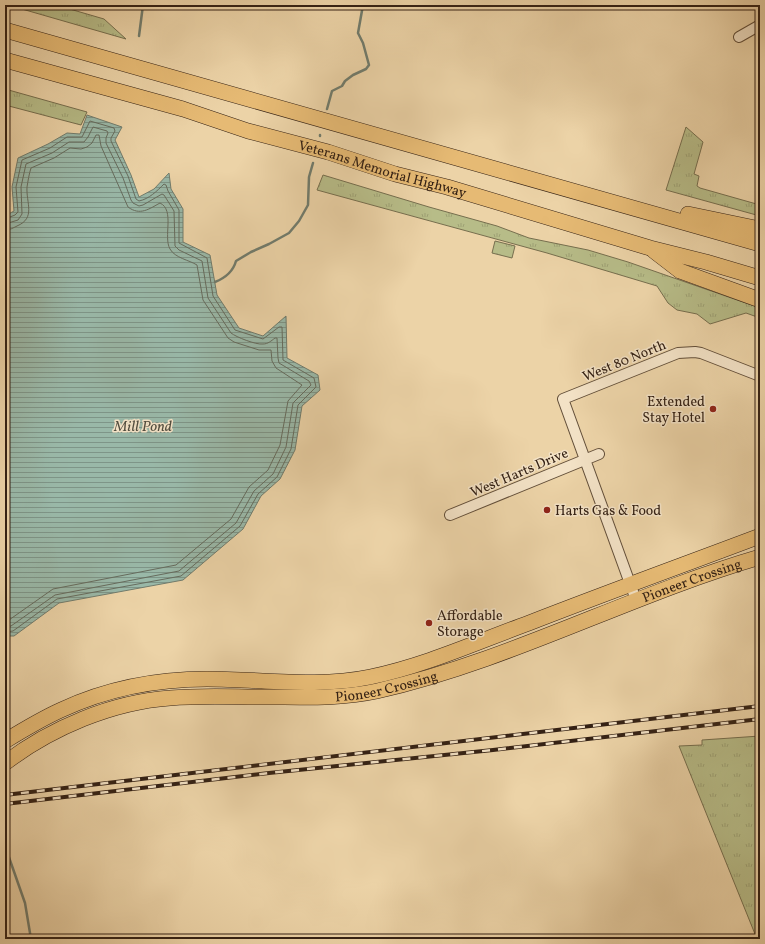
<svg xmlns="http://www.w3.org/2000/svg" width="765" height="944" viewBox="0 0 765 944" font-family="Vollkorn,serif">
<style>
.grass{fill:url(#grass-tufts);stroke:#766e4e}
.water{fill:url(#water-rules);stroke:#717c6d}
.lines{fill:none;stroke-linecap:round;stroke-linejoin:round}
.shore{stroke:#666c5e;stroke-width:1}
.stream{stroke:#717c6d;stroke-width:2.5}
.minor-casing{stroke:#624e39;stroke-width:12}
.highway-casing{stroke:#342114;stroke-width:16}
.minor{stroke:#f3e2c6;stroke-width:10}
.highway{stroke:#e6ba74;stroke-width:15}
.rail-casing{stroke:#342114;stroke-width:4}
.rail{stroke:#f3e2c6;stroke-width:2.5;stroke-dasharray:8;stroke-linecap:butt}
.poi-dot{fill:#8f2418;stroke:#f3e2c6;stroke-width:1.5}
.labels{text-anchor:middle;stroke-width:3;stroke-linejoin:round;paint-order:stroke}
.street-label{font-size:14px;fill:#342114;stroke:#f3e2c6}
.poi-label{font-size:14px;fill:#342114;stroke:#f3e2c6;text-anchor:start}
.water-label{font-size:15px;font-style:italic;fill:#524e40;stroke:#f3e2c6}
</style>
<defs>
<pattern id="grass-tufts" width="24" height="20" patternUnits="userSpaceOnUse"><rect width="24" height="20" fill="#b7bc88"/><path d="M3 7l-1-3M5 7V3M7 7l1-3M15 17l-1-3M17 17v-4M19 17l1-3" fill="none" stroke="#9ea174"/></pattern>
<pattern id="water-rules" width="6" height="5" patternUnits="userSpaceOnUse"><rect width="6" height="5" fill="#99b8a8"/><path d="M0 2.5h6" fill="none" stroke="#7e9588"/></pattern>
</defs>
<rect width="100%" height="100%" fill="#ecd3a7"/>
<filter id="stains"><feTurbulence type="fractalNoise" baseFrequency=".005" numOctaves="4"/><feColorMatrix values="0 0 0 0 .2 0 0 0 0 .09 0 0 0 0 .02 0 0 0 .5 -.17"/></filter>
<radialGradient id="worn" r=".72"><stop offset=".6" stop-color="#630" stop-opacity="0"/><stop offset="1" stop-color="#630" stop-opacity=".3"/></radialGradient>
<!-- grass -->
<path class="grass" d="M8 5H56L104 19 126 39Z
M5 89 87 112 81 125 5 105Z
M686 127 703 142 694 174 699 176 697 186 700 188 760 205V216L666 190Z
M323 175 429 207 497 226 529 238 588 250 628 262 760 308V318L746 313 710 324 697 314 677 310 668 303 657 286 547 253 317 190Z
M495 241 515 246 512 258 492 253Z
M760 736V939H757L679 746 702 745V740Z"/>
<!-- water -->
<path class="water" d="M87 115 122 127 115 140 131 175 139 197 154 189 169 173 171 189 183 209V242L210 255 217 295 239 328 263 336 286 316 287 358 318 375 320 390 302 406 295 450 280 479 261 496 243 529 183 580 59 603 14 636H5V216L14 211 12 187 18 158 48 144 67 133 80 134Z"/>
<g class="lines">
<!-- shore -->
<path class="shore" d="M5 219 15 215 18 212 16 187 22 160 50 148 67 137H82L90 121 114 128 115 131 111 138V141L128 176 136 199 139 201C149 199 157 191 164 184L166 185 168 191 179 210V243L207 258 213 296 235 330 263 339 279 327H282L283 360 314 378 316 387 298 405 291 449 277 477 258 494 240 526 181 576 57 599 13 631 5 632
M5 224 18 220 22 214 21 187 26 164 52 153 69 142H84L88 137 93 127 107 131 108 133 106 138V143L123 178 131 200 133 203 139 206 143 205 162 194 164 195 174 211 175 246 179 250 202 261 208 298 231 333C236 337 256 345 263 344 268 344 271 341 275 338H277L278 358 279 363 309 381 311 385 293 403 286 447 273 474 254 491 236 523 179 571 55 595 11 626 5 627
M5 230C10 230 13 228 17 226 36 218 26 203 27 187 28 181 29 174 31 168L54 158 70 148 81 149 87 147 92 143 96 135H99L101 146 128 207C140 216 149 209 160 203 175 210 163 237 170 249 175 258 189 260 197 265L203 300 228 338 234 342 259 350H271L272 361 276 368 302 385 288 401 280 445 268 470 249 487 231 519 176 565 53 589 9 620 5 621"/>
<!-- stream -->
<path class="stream" d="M139 36 143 5
M327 109 332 91 342 86 345 81 353 75 366 69 369 65 363 43 358 33 363 5
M320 136V135
M215 282C225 278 233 272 236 261L251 252 269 244 289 233 299 221 308 205 309 177 313 163
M5 846 25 903 31 939"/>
<defs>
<path id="minor" d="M739 37 760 25
M450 515 599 454
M636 600 563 399 678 353 695 352 701 353 760 376"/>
<g id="highway">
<path d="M5 30 760 244"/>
<path id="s1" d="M5 60 183 109 248 131 328 152 395 174 447 187 650 248 706 262 760 278"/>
<path d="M688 214 760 229"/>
<path d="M654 251 680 271 760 300"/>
<path d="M5 741C23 730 41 719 61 710 106 689 157 679 207 679 262 679 317 688 370 677 424 666 477 642 529 623 606 593 683 565 760 536"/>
<path id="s2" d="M5 763C51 728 112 702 170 698 202 695 234 697 265 697 303 697 340 699 377 691 509 661 630 595 760 557"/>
</g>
</defs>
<!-- minor casing -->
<use href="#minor" class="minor-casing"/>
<!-- highway casing -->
<use href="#highway" class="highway-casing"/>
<!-- minor -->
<use href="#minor" class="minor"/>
<!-- highway -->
<use href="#highway" class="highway"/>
<defs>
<path id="rail" d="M5 795 760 706
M5 804 269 773 493 750 760 719"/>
</defs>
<!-- rail casing -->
<use href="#rail" class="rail-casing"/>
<!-- rail -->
<use href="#rail" class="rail"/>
</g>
<!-- markers -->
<g class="poi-dot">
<circle cx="713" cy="409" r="4"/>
<circle cx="547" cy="510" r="4"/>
<circle cx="429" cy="623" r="4"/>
</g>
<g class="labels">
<!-- street labels -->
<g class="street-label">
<text dy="5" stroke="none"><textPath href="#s1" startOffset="393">Veterans Memorial Highway</textPath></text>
<text transform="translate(624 360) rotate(-22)" y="5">West 80 North</text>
<text transform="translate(519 472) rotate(-23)" y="5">West Harts Drive</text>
<text dy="5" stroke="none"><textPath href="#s2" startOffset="721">Pioneer Crossing</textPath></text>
<text dy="5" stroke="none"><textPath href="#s2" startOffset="397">Pioneer Crossing</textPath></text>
</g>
<!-- poi labels -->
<g class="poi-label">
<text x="705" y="406" text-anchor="end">Extended<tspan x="705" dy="16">Stay Hotel</tspan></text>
<text x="555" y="515">Harts Gas &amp; Food</text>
<text x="437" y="620">Affordable<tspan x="437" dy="16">Storage</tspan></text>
</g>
<!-- water labels -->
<g class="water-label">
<text x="143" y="431">Mill Pond</text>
</g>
</g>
<!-- margin -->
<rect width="765" height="944" fill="none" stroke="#ecd3a7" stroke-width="20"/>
<rect x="6" y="6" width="753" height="932" fill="none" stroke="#342114" stroke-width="2"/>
<rect x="10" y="10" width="745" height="924" fill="none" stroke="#342114"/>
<rect width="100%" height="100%" filter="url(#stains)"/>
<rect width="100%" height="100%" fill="url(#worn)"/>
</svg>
